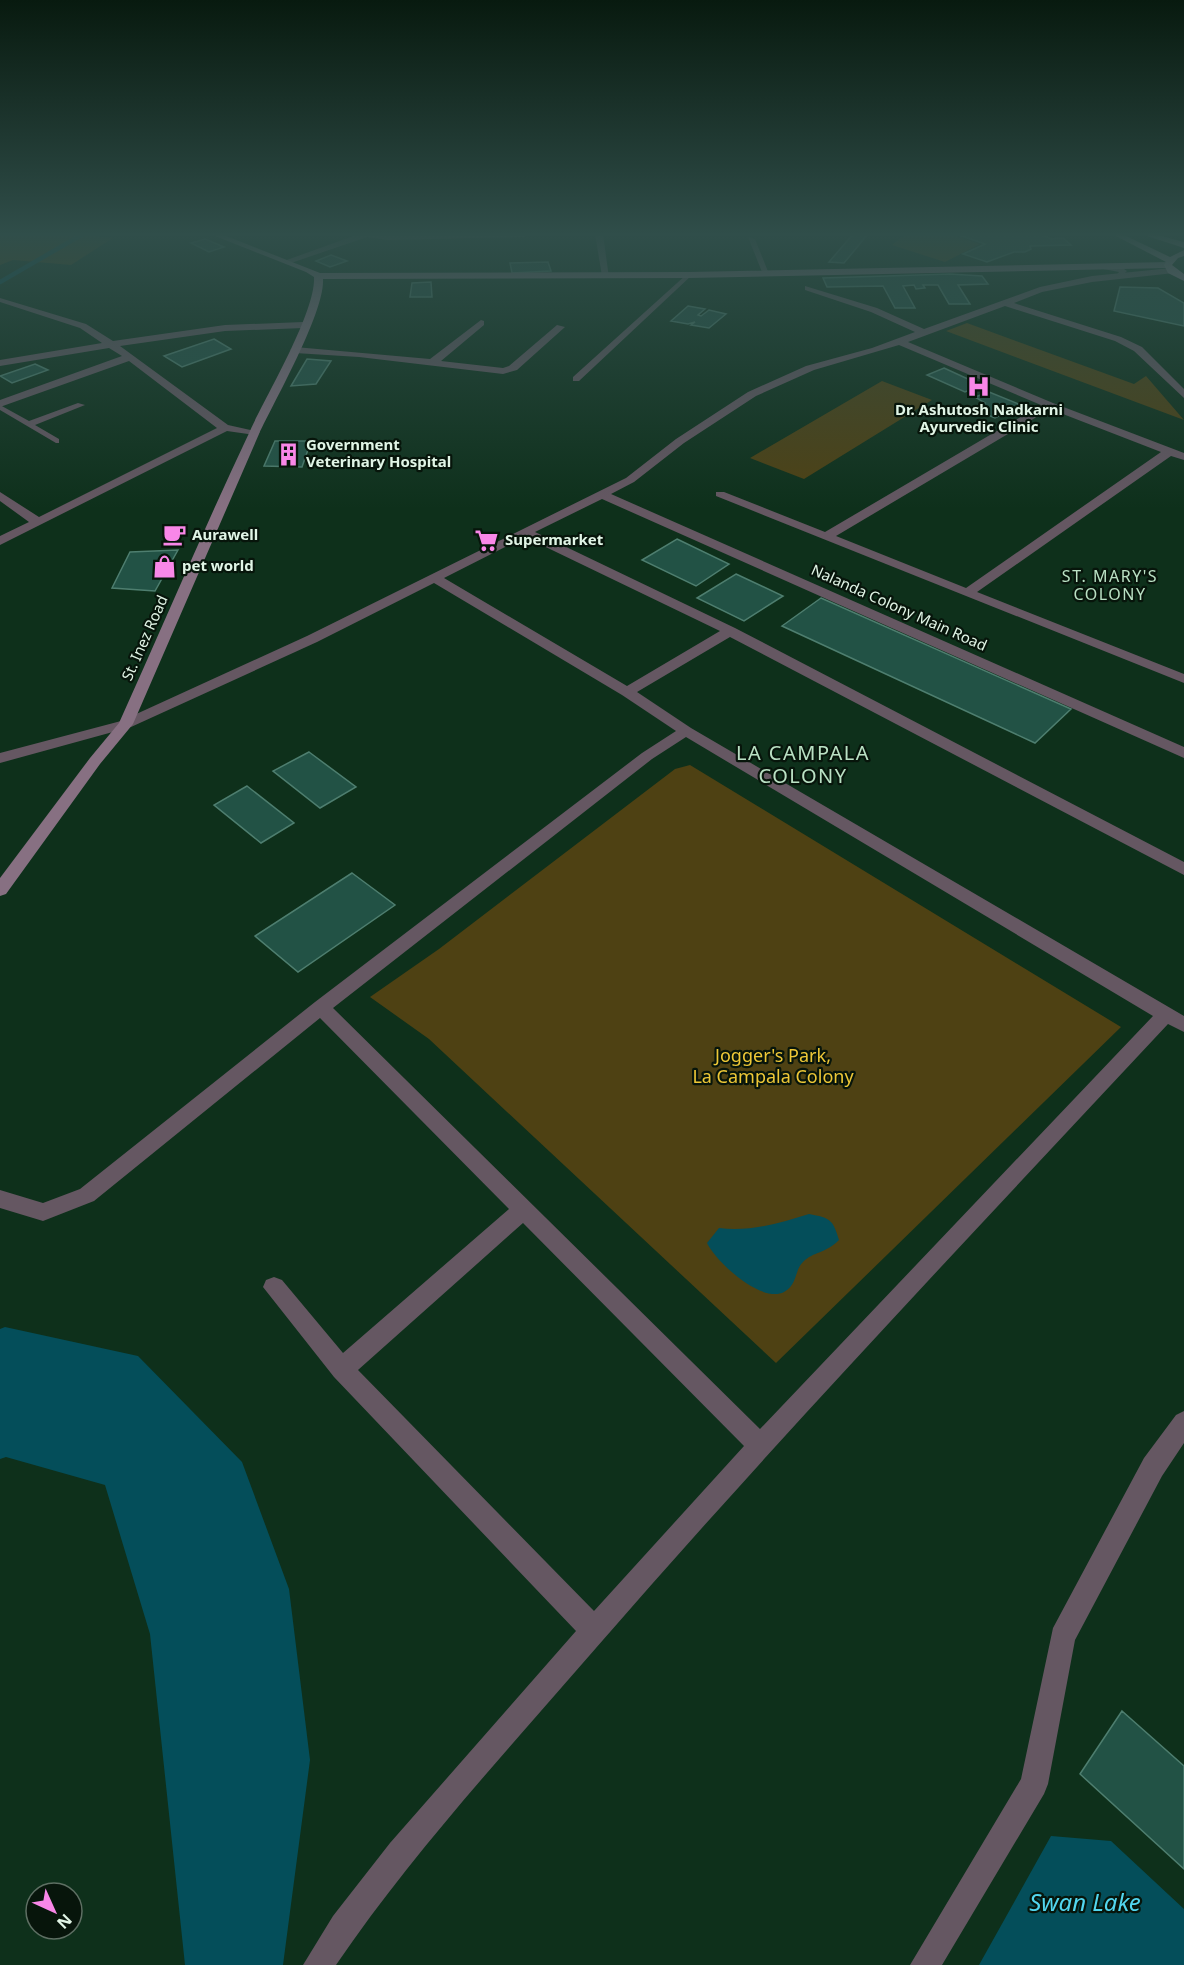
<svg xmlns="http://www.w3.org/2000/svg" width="1184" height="1965" viewBox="0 0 1184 1965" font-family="'Noto Sans',sans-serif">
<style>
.green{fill:#4e4113}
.water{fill:#044e5a}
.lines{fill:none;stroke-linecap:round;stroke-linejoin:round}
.stream{stroke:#044e5a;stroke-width:4.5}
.building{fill:#225245;stroke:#4e7e6f;stroke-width:1.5}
.service{fill:#655762;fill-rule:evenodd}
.minor{fill:#655762;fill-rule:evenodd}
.secondary{fill:#877082;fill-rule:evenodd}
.primary{fill:#a1839b;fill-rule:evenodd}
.labels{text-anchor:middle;stroke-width:4.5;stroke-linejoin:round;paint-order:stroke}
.far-poi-label{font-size:15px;font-weight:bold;fill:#e1f5e6;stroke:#07150b;text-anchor:start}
.far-street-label{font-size:15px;fill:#e1f5e6;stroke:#07150b}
.far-neighbourhood-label{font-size:16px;letter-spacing:1.5px;fill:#bae1c4;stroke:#07150b}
.park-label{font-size:18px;fill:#eec837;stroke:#07150b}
.neighbourhood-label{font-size:20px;letter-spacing:1.5px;fill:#bae1c4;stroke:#07150b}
.near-water-label{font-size:24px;font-style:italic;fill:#52d6ef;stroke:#07150b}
</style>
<rect width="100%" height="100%" fill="#0e301b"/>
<!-- green -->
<path class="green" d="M0 234H76L113 238 71 265 13 260 0 265Z
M906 234H948L980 244 945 262 892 245Z
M967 323 1134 384 1146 376 1184 420 946 331Z
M882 381 932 400 804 479 750 458Z
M690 765 1121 1027 776 1363 429 1039 370 997 439 949 675 769Z"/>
<!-- water -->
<path class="water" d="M809 1214C830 1218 833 1219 839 1240 825 1254 814 1251 803 1262 794 1271 798 1284 784 1292 762 1304 716 1262 707 1243L719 1228C750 1232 780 1223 809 1214Z
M5 1327 138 1356 242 1462 289 1589 310 1760 283 1965H185L150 1634 105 1485 6 1457 0 1459V1329Z
M1051 1836 1111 1841 1184 1909V1965H979Z"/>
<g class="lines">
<!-- stream -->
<path class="stream" d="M0 282 83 234"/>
</g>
<!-- building -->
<path class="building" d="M853 234H868L844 263 829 262Z
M968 234H1041L1051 239 1063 238 1071 245 1030 246 1031 249 1025 252H1014L987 262 963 254 985 244 962 236Z
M205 239 224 247 209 252 191 243Z
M331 255 347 261 330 267 316 261Z
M548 262 551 271 512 273 510 263Z
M950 274 982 276 988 284 958 285 970 304H949L938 285H923L925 288 916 289 914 285 903 286 915 308H895L883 286 827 287 823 278Z
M431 282 432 297H410L412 283Z
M1120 287 1158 288 1184 303V326L1114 311Z
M688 306 705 309 698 315 701 316 709 310 726 314 709 328 691 325 695 322 688 324 671 321Z
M214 339 231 349 182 367 164 356Z
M307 359 331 361 316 384 291 386Z
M35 364 48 370 12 383 0 376Z
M944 368 981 385 965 392 927 375Z
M989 392 1021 405 995 418 973 409 985 403 975 397Z
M275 441H311L302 467 264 466Z
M677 539 729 564 696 586 642 560Z
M178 550 155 591 112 588 130 552Z
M736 574 783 596 744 621 697 598Z
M821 598 1071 709 1035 743 782 626Z
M309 752 356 787 320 808 273 771Z
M247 786 294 823 261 843 214 805Z
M352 873 395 905 298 972 255 936Z
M1122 1711 1184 1766V1869L1080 1774Z"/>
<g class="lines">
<!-- service -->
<path class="service" d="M1095 264 1124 269 1127 271 1118 279 1115 277 1119 272 1093 267Z
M687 274 692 275 579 381H573V377Z
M78 403 85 405 35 425 59 439V443H56L0 410V405L29 421Z"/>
<!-- minor -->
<path class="minor" d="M359 234H528L524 237 388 240 367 237 291 263 284 261Z
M595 234H603L609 278 602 276Z
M748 237 755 239 769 274 762 272Z
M1171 268 1175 271 1174 273 1092 282 1042 292 1014 303 1121 337 1142 347 1184 389V398L1134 351 1115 341 1005 306 908 342 1053 403 1184 453V460L1171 456 977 592 1184 674V683L716 496V492H724L825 532 1041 405 899 345 814 370 756 396 684 443 634 482 611 494 1184 747V758L602 499 535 532 735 628 1184 862V875L730 637 637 692 691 728 1184 1016V1032L1168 1024C975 1231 781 1435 596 1648 507 1751 413 1852 336 1965H303L333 1916 390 1843 576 1631 334 1377 263 1287 266 1280 274 1277 282 1280 343 1353 509 1209 320 1018 94 1201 43 1221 0 1208V1190L43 1203 80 1189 315 1002 642 753 676 731 622 695 434 583 317 642 131 727 0 763V753L121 721 307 636 626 478 676 439 748 392 806 366 872 348 915 332 871 312 805 290V286L877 308 924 329 1040 287 1092 276ZM1050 409 1161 452 966 588 836 536ZM525 537 720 631 627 686 444 578ZM686 737 1153 1016 760 1429 333 1008 652 759ZM523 1223 744 1446 594 1611 358 1370Z
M0 298 86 324 113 341 225 325 303 322 308 325 303 328 225 331 120 346 228 425 260 432 255 435 227 431 0 545V536L29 522 0 501V492L39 517 217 428 129 361 0 407V400L122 356 109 348 0 366V360L102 343 80 328 0 302Z
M481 320 484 321V325L441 361 503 368 509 366 557 325 565 327 517 370 503 374 359 357 295 353 290 350 295 347 430 359Z
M1184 1411V1443L1162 1476 1075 1640 1048 1784 1044 1794 942 1965H910L1021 1779 1053 1628 1144 1458 1176 1415Z"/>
<!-- secondary -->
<path class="secondary" d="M210 234H221L320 273 689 272 1168 262 1172 265 1168 268 689 278 323 279C325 312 275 400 259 434 217 531 175 627 133 724L100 764 6 894 0 896V878L90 758 119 723C163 626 204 528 250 431 266 396 316 312 314 277L306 272Z"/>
<!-- primary -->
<path class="primary" d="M1112 234H1122L1170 257 1184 250V256L1178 258 1172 265 1184 274V281L1168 273 1164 265 1166 262Z
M1141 234H1154L1184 242V248Z"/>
</g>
<!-- sky -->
<linearGradient id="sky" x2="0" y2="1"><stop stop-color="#081a0f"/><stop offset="0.46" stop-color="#304e4a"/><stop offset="1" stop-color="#304e4a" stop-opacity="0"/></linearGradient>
<rect width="1184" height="509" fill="url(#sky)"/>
<!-- icons -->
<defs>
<symbol id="hospital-bare" viewBox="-9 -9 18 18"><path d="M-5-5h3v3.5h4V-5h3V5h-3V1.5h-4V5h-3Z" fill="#f987e8" stroke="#07150b" stroke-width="2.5" paint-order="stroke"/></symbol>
<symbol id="building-bare" viewBox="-9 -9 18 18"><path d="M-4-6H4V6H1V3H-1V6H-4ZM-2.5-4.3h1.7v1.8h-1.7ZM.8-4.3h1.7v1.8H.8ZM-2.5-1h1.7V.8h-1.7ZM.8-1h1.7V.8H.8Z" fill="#f987e8" stroke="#07150b" stroke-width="2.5" paint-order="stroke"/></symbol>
<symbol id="cafe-bare" viewBox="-9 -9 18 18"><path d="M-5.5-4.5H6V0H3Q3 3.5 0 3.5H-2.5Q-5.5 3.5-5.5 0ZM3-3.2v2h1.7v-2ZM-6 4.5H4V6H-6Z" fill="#f987e8" stroke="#07150b" stroke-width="2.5" paint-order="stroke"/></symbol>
<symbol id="supermarket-bare" viewBox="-9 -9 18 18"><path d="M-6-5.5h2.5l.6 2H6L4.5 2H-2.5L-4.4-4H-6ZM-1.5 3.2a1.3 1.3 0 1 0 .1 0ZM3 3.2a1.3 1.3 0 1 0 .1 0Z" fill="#f987e8" stroke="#07150b" stroke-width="2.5" paint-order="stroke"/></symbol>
<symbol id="shop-bare" viewBox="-9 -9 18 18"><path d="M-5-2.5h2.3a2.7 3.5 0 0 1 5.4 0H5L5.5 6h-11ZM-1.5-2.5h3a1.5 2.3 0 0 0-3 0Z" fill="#f987e8" stroke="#07150b" stroke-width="2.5" paint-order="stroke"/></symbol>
</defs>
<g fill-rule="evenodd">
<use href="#hospital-bare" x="962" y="370" width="33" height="33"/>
<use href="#building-bare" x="272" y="438" width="33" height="33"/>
<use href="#cafe-bare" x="158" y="518" width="33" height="33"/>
<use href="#supermarket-bare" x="470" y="524" width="33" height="33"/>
<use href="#shop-bare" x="148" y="550" width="33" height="33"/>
</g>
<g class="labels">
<!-- far-poi labels -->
<g class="far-poi-label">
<text x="979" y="415" text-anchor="middle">Dr. Ashutosh Nadkarni<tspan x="979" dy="17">Ayurvedic Clinic</tspan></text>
<text x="306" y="450">Government<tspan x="306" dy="17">Veterinary Hospital</tspan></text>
<text x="192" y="540">Aurawell</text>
<text x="505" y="545">Supermarket</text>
<text x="182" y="571">pet world</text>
</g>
<!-- far-street labels -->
<g class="far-street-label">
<text transform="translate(899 608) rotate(24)" y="5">Nalanda Colony Main Road</text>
<text transform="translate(145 638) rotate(-66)" y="5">St. Inez Road</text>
</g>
<!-- far-neighbourhood labels -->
<g class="far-neighbourhood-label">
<text x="1110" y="582">ST. MARY'S<tspan x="1110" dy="18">COLONY</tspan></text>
</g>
<!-- park labels -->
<g class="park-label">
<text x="773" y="1062">Jogger's Park,<tspan x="773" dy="21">La Campala Colony</tspan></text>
</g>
<!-- neighbourhood labels -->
<g class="neighbourhood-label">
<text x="803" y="760">LA CAMPALA<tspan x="803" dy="23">COLONY</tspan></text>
</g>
<!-- near-water labels -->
<g class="near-water-label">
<text x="1085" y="1911">Swan Lake</text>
</g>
</g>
<!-- north arrow -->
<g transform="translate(54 1911) rotate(135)"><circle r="28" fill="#07150b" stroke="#5e6f63" stroke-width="1.5"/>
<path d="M0-4.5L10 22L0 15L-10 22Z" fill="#f987e8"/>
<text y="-9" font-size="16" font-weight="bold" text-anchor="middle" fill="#e1f5e6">N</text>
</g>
</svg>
